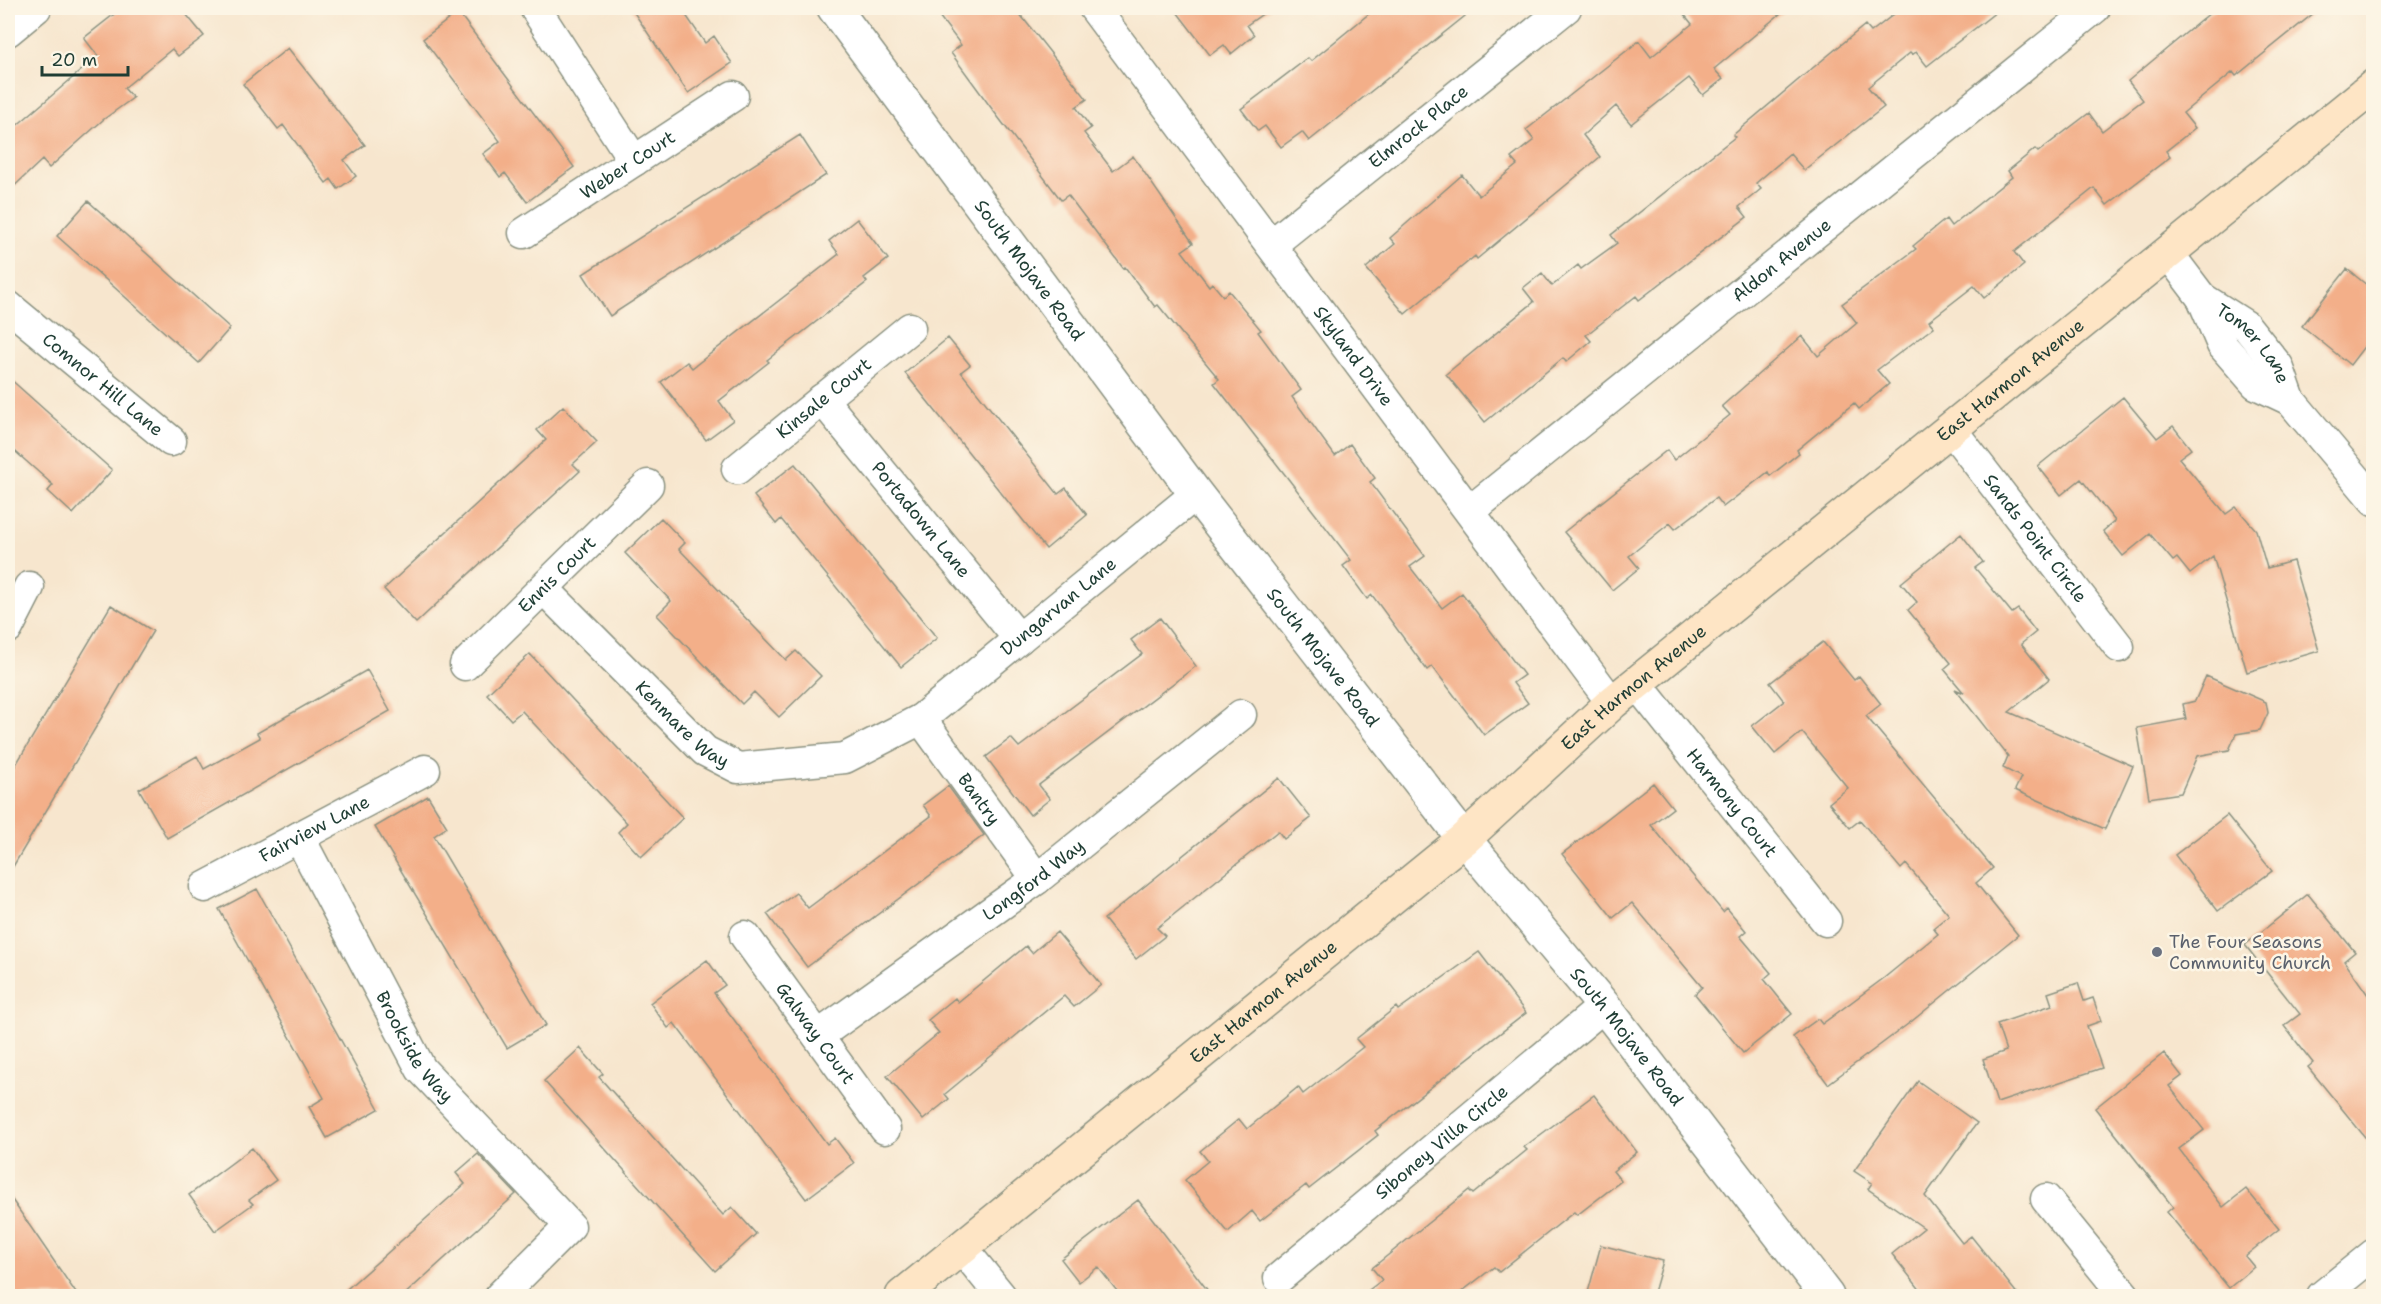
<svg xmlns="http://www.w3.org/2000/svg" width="2381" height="1304" viewBox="0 0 2381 1304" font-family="'Shantell Sans',sans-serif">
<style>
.building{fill:#f3af89}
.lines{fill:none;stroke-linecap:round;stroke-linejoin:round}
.minor-casing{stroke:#8b9281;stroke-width:33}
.tertiary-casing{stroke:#8b9281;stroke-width:36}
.secondary-casing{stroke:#8b9281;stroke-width:36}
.minor{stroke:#fff;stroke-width:30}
.tertiary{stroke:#fff;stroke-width:33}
.secondary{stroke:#fee5c5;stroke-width:33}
.worship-dot{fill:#6b7280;stroke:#fcf5e5;stroke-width:2}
.labels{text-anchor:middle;stroke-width:5;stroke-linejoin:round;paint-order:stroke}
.street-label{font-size:18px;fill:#1f3d34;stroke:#fcf5e5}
.worship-label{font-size:18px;fill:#5b616d;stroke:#fcf5e5;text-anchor:start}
</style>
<rect width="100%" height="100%" fill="#fcf5e5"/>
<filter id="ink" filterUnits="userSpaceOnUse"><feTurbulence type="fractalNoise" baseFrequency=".0167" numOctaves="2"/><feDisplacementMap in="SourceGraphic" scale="12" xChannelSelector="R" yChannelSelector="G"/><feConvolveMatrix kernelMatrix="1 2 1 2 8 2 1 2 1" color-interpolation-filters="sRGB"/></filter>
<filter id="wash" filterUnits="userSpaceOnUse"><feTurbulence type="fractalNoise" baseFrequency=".008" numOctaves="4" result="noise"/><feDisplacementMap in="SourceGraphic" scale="24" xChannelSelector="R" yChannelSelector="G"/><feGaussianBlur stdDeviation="1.35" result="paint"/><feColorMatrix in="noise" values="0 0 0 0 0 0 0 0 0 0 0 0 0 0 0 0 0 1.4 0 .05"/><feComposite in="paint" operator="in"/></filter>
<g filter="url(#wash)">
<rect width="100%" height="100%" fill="#f7e6ce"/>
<g id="blocks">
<!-- building -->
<path class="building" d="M122 8H181L204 36 178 56 172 49 124 88 133 98 104 119 49 168 42 160 8 192V133L98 56 84 38Z
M631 8H681L705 43 714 36 732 63 688 93Z
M933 8H1015L1087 99 1076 107 1091 128 1084 133 1113 171 1133 156 1193 243 1182 251 1209 286 1212 283 1223 296 1229 291 1261 330 1258 332 1301 390 1292 397 1335 456 1350 444 1375 478 1370 482 1425 556 1410 567 1442 608 1462 593 1524 675 1513 683 1528 703 1484 735 1432 666 1427 670 1372 595 1367 599 1343 566 1351 560 1214 383 1219 379 1158 305 1155 307 1125 267 1123 268 1068 195 1061 200 995 113 951 53 961 45Z
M1174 8H1271L1247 25 1254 35 1231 54 1224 45 1210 55Z
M1376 8H1475L1309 141 1302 132 1281 147 1265 126 1258 131 1241 109 1308 58 1311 61Z
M1679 8H1787L1714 69 1723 79 1703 95 1689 78 1631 124 1616 106 1583 135 1600 157 1477 259 1475 256 1405 314 1366 268 1395 244 1390 238 1462 175 1479 196 1517 165 1511 158 1534 140 1526 130 1639 41 1651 57 1692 24Z
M1902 8H2001L1927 66 1916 52 1912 55 1910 53 1868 87 1884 107 1804 170 1790 154 1756 183 1761 189 1739 207 1747 217 1639 300 1636 296 1586 335 1591 341 1566 362 1563 358 1485 422 1446 374 1534 302 1523 288 1542 273 1552 286 1578 265 1581 269 1617 243 1611 235 1735 137 1733 135 1803 76 1865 25 1871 32Z
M2216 8H2320L2236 76 2233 72 2183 113 2195 128 2166 151 2170 157 2107 205 2094 188 2014 252 2024 265 1984 298 1974 286 1929 321 1934 327 1877 370 1889 384 1859 409 1854 403 1797 450 1799 453 1770 476 1768 472 1723 507 1716 498 1675 529 1670 523 1629 556 1639 568 1612 590 1564 532 1667 450 1674 460 1730 415 1722 406 1802 336 1818 356 1857 323 1842 304 1916 249 1913 246 1946 219 1951 226 2012 177 2008 171 2035 149 2038 152 2089 113 2102 131 2143 100 2128 81Z
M458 12 574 167 527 202 505 173 500 177 483 154 500 141 423 39Z
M288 48 365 145 344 160 356 176 338 189 331 179 326 183 283 125 278 129 243 84Z
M800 135 826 175 610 316 583 274Z
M88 201 230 328 199 363 57 236Z
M857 219 888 259 864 278 867 282 767 360 769 362 719 401 733 420 706 440 661 382 687 362 692 368 839 254 829 241Z
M2347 269 2373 290V335L2350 365 2302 326Z
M948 338 970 365 961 372 1058 494 1066 488 1087 515 1046 549 905 373Z
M8 377 112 470 73 514 48 491 53 485 8 445Z
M2123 397 2157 438 2173 426 2191 449 2179 458 2226 514 2236 507 2256 530 2267 568 2293 561 2319 651 2247 672 2213 556 2190 574 2177 558 2173 561 2150 534 2123 556 2103 531 2115 521 2081 479 2061 495 2038 466Z
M563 406 597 442 573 464 580 471 416 623 384 589 546 440 537 430Z
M795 464 937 638 901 667 781 519 776 524 754 496Z
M661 518 685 543 679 549 786 660 796 651 821 676 779 717 754 692 742 704 657 615 671 601 625 553Z
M1961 534 1983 562 1975 568 2012 613 2018 609 2036 632 2021 644 2049 679 2009 712 2133 766 2105 829 2015 790 2021 777 2003 768 2008 756 1955 689 1964 693 1944 669 1951 663 1908 610 1917 602 1901 583Z
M111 605 153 631 8 875V778Z
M1160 618 1196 666 1039 785 1050 799 1030 815 986 757 1011 738 1019 747 1142 654 1131 640Z
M1823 642 1854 680 1859 676 1881 704 1866 716 1993 868 1976 883 2018 935 1912 1021 1828 1084 1793 1037 1818 1019 1822 1024 1884 978 1938 934 1933 928 1949 915 1906 864 1901 869 1860 820 1850 828 1829 803 1848 788 1802 732 1775 754 1752 726 1784 701 1770 683Z
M530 654 683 818 641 857 618 832 627 823 522 711 511 720 487 694Z
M367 670 390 711 167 838 139 789 197 756 204 769 260 738 257 733Z
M2206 676 2266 702 2268 713 2260 730 2236 734 2229 750 2197 756 2181 793 2149 798 2137 728 2186 719 2183 704 2195 701Z
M1279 778 1311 818 1284 839 1278 831 1157 928 1165 936 1136 959 1104 919Z
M1653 783 1673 808 1651 825 1723 912 1727 908 1746 931 1740 936 1771 973 1764 979 1792 1014 1743 1053 1695 994 1702 987 1632 903 1613 918 1562 854Z
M948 786 984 835 807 967 767 914 796 893 808 908 931 816 923 805Z
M428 796 447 827 434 836 546 1025 507 1048 375 827Z
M2227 815 2272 871 2218 911 2175 855Z
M257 889 379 1109 327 1138 309 1107 324 1098 219 909Z
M2308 894 2355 952 2344 961 2373 1002V1147L2308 1067 2313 1063 2284 1026 2300 1014 2245 945Z
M1057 932 1101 985 1074 1007 1064 996 945 1094 949 1099 923 1120 887 1076 939 1033 928 1020 955 998 958 1002 1026 946 1032 953Z
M1479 952 1526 1013 1375 1131 1378 1135 1309 1189 1306 1185 1260 1221 1252 1211 1228 1232 1185 1180 1208 1161 1200 1151 1239 1119 1247 1129 1298 1087 1303 1094 1363 1047 1356 1039 1396 1007 1398 1010Z
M707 960 725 985 714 993 827 1144 835 1138 854 1163 806 1199 674 1023 668 1028 650 1003Z
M2078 983 2084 1001 2093 998 2101 1021 2087 1026 2102 1068 1997 1103 1983 1059 2006 1051 1997 1024 2052 1005 2048 993Z
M580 1048 603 1074 599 1077 723 1215 732 1207 756 1234 715 1271 544 1081Z
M2164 1053 2182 1076 2169 1086 2204 1130 2179 1149 2223 1207 2246 1189 2279 1229 2245 1256 2254 1267 2229 1288 2167 1212 2173 1207 2095 1108Z
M1918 1081 1977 1123 1925 1196 1962 1243 1971 1236 2019 1296H1925L1892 1254 1924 1228 1868 1189 1872 1183 1854 1171Z
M1594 1095 1637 1152 1613 1171 1621 1181 1577 1215 1574 1212 1499 1272 1494 1267 1456 1296H1361L1382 1280 1372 1268 1469 1190 1473 1194 1527 1150 1524 1147Z
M252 1148 276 1180 249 1200 253 1204 215 1231 189 1195Z
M478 1154 516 1194 403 1296H339L465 1184 456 1173Z
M8 1194 78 1296H18L8 1281Z
M1138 1200 1212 1296H1121L1098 1267 1079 1282 1061 1259Z
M1601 1245 1663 1261 1653 1296H1587Z"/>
</g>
</g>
<g filter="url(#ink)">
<use href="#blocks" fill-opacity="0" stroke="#8b9281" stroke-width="1.5"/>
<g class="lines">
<defs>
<g id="minor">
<path d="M535 8 634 161"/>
<path id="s1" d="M1094 8 1612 703"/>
<path d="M8 31 36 8"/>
<path id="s2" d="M524 233 733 96"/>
<path id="s3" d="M1271 245 1566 8"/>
<path d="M2168 253 2202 298 2222 345 2256 384 2290 400"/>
<path id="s4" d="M2202 298 2246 326 2278 366 2290 400 2374 500"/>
<path id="s5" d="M8 306 171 441"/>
<path id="s6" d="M822 399 1019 639"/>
<path id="s7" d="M1951 429 2119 647"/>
<path id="s8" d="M737 469 910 328"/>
<path id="s9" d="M1470 511 2095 8"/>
<path id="s10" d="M544 589 705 751 738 768 845 758 921 719 1196 494"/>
<path d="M8 628 29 587"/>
<path id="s11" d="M465 665 648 485"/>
<path id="s12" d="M1637 684 1826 921"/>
<path id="s13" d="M921 719 1037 879"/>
<path id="s14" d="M299 837 421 1069 570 1226 500 1296"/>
<path id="s15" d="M205 887 425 770"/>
<path id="s16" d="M745 936 885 1129"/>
<path id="s17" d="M818 1036 1037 879 1241 715"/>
<path d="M2046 1199 2125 1296"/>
<path d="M962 1248 1001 1296"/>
<path id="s18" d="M1279 1278 1604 1006"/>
<path d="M2322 1296 2374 1254"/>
</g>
<g id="tertiary">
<path id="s19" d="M834 8 1196 494 1464 839 1604 1006 1827 1296"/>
</g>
<g id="secondary">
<path id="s20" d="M902 1296 1464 839 1612 703 2374 86"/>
</g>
</defs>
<!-- minor casing -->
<use href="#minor" class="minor-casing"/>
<!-- tertiary casing -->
<use href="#tertiary" class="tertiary-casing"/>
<!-- secondary casing -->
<use href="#secondary" class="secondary-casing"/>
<!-- minor -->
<use href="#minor" class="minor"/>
<!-- tertiary -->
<use href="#tertiary" class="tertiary"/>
<!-- secondary -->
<use href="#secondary" class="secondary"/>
</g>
</g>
<!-- markers -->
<circle class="worship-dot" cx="2157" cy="952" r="6"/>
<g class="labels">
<!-- street labels -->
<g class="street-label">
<text dy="6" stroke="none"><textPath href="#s3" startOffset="189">Elmrock Place</textPath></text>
<text dy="6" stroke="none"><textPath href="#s2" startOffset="124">Weber Court</textPath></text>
<text dy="6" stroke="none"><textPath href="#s9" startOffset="400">Aldon Avenue</textPath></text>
<text dy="6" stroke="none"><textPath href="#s19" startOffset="327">South Mojave Road</textPath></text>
<text dy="6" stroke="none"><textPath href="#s4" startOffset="70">Tomer Lane</textPath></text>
<text dy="6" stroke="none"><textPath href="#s1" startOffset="434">Skyland Drive</textPath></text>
<text dy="6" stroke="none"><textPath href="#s20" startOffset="1438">East Harmon Avenue</textPath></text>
<text dy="6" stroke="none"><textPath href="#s5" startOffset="123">Comnor Hill Lane</textPath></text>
<text dy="6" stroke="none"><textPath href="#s8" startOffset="112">Kinsale Court</textPath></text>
<text dy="6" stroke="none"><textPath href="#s6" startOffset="156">Portadown Lane</textPath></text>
<text dy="6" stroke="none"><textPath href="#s7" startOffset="138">Sands Point Circle</textPath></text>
<text dy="6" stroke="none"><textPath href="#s11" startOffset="129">Ennis Court</textPath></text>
<text dy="6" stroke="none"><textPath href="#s10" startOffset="636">Dungarvan Lane</textPath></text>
<text dy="6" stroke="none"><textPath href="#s19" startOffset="813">South Mojave Road</textPath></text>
<text dy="6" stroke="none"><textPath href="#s20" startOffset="952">East Harmon Avenue</textPath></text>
<text dy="6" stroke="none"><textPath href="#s10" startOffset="194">Kenmare Way</textPath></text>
<text dy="6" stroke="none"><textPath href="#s13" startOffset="99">Bantry</textPath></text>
<text dy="6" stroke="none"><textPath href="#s12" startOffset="152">Harmony Court</textPath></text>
<text dy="6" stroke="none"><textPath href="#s15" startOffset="124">Fairview Lane</textPath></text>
<text dy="6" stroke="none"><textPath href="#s17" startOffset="266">Longford Way</textPath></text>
<text dy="6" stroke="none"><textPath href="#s20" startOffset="466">East Harmon Avenue</textPath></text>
<text dy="6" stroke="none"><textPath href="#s16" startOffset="120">Galway Court</textPath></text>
<text dy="6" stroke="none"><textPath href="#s19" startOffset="1299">South Mojave Road</textPath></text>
<text dy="6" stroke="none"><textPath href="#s14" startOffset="240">Brookside Way</textPath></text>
<text dy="6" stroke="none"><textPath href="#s18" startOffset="212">Siboney Villa Circle</textPath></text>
</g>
<!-- worship labels -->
<g class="worship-label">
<text x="2169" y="948">The Four Seasons<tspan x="2169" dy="21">Community Church</tspan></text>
</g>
</g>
<!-- margin -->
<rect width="2381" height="1304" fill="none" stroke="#fcf5e5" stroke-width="30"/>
<!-- scale -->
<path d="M42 66v9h86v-9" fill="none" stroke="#1f3d34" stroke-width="3"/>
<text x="51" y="66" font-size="18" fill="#1f3d34" stroke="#fcf5e5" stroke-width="4.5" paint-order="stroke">20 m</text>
</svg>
